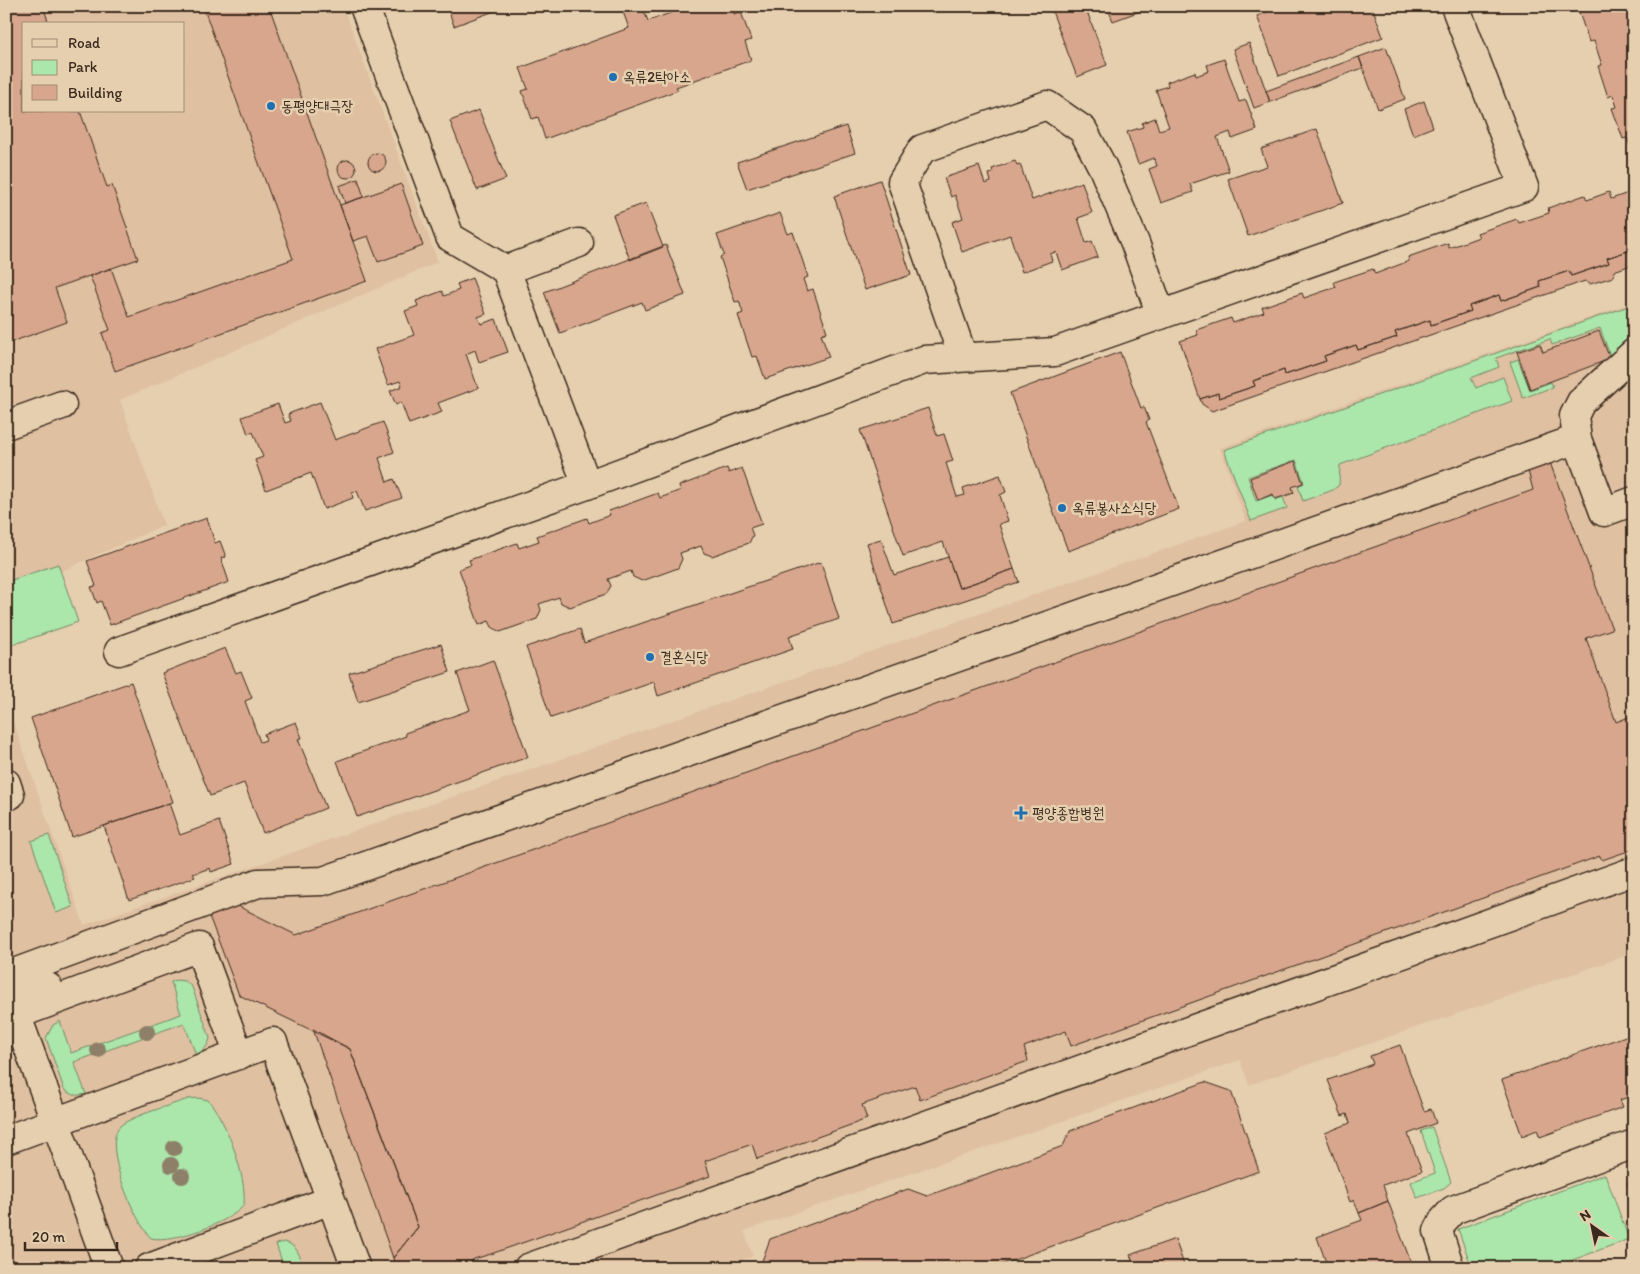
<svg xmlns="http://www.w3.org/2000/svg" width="1640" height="1274" viewBox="0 0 1640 1274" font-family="Itim,'Poor Story',sans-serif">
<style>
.built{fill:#dfc0a1;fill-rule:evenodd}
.green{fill:#abe6ab;stroke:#738864}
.building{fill:#d8a68c;stroke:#3b2a1e}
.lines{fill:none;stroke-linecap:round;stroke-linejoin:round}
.minor-casing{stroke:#3b2a1e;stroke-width:31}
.minor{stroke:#e6cfaf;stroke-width:28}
.tree{fill:#8e7f67}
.poi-dot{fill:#1f6fb2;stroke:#e6cfaf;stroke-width:2}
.labels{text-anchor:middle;stroke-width:5;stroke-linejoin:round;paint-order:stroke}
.poi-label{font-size:15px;fill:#3b2a1e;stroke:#e6cfaf;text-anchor:start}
</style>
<rect width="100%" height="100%" fill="#e6cfaf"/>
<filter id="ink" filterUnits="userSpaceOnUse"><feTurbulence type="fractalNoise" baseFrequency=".02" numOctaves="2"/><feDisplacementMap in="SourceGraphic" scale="10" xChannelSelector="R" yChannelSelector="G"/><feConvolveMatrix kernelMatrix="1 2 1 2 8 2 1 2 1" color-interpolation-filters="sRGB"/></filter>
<g filter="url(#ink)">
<!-- built -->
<path class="built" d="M6 6H343L438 262 120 400 164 525 6 596ZM24 24H184V111H24Z
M1634 302V953L1249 1085 1240 1060 744 1231 753 1256 717 1268H6V701L84 925 1246 521 1220 448Z"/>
<!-- green -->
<path class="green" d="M1634 304V340L1611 358 1600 328 1552 345 1550 339 1496 358 1499 367 1471 378 1476 388 1503 377 1512 401 1340 465 1339 485 1333 490 1303 501 1298 486 1304 483 1296 460 1248 477 1256 501 1273 495 1275 500 1283 497 1287 508 1251 521 1224 450Z
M1518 359 1530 390 1551 382 1553 387 1523 398 1510 362Z
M58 564 78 622 6 647V582Z
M49 835 73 907 56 913 31 841Z
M176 980 185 981 192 987 210 1038C208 1047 204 1050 196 1055L184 1023 74 1062 86 1094C76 1096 71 1096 64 1089L46 1038 53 1025 60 1021 71 1053 181 1014 171 982Z
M198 1098 208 1100C227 1121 247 1177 244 1205 230 1223 173 1243 151 1238 135 1222 101 1145 120 1126 131 1116 172 1105 188 1099Z
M1432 1127 1451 1182 1444 1188 1417 1198 1411 1182 1435 1173 1421 1131Z
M1605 1174 1629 1239 1551 1268H1472L1458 1229Z
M284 1242C298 1245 299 1255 304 1268H284L276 1244Z"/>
<!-- building -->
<path class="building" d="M6 6H43L49 24H24V111H80L107 187 112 185 138 259 55 288 67 322 6 344Z
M203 6H269L367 281 115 371 102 333 110 330 90 276 111 268 129 317 293 259Z
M447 6H508L454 26Z
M639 6H642L648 21 690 6H732L734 14 741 12 751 40 745 42 751 60 676 87 678 90 545 139 538 117 532 119 522 91 528 89 520 68 629 28 623 12Z
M1050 6H1085L1107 65 1077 77Z
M1107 6H1154L1113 21Z
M1282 6H1372L1383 37 1279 76 1257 16Z
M1582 6H1634V151L1632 152 1627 138 1623 139 1612 108 1617 107 1613 95 1608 97 1598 66 1602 65 1594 41 1589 42 1579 12 1583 10Z
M1249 43 1270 102 1254 108 1233 49Z
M1386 47 1405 99 1378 109 1359 57Z
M1359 57 1363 68 1270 102 1266 91Z
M1224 59 1239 102 1246 100 1257 130 1232 139 1230 132 1217 137 1229 171 1190 184 1193 192 1161 203 1149 169 1157 166 1154 158 1138 164 1127 132 1143 127 1142 123 1155 118 1159 130 1169 127 1156 90 1168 86 1167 82 1195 72 1196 76 1209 71 1207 65Z
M1424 101 1433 127 1413 135 1404 109Z
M479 110 506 179 477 190 450 121Z
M846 126 855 153 747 189 737 162Z
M1317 129 1343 203 1248 236 1228 179 1267 166 1261 149Z
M368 162a9 9 0 1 1 18 0a9 9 0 1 1-18 0Z
M338 169a9 9 0 1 1 18 0a9 9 0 1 1-18 0Z
M1015 161 1017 165 1020 164 1032 200 1082 182 1092 213 1078 218 1086 243 1092 241 1098 257 1062 270 1056 252 1050 254 1052 261 1022 272 1010 235 962 252 952 222 963 218 955 195 951 197 944 178 979 166 985 184 991 182 989 174 993 173 992 169Z
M358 179 364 197 345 203 339 186Z
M880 180 911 275 865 290 834 196Z
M401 184 423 246 378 262 368 236 353 241 340 205Z
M1634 191V249L1607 258 1609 263 1571 276 1569 271 1539 281 1541 287 1501 301 1499 295 1469 306 1471 311 1431 325 1430 320 1395 332 1397 337 1358 350 1356 345 1324 356 1326 361 1285 375 1284 370 1253 381 1255 386 1219 398 1218 393 1200 399 1180 341 1198 335 1196 330 1231 318 1233 323 1264 312 1262 307 1302 293 1304 298 1336 287 1334 282 1373 269 1375 274 1409 261 1408 257 1448 243 1449 248 1479 237 1477 233 1517 219 1519 223 1549 213 1548 208 1585 195 1587 200 1609 192 1611 199Z
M646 203 663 247 630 260 613 215Z
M780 213 788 234 793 232 808 277 803 279 807 291 813 289 827 332 821 334 829 357 765 379 757 356 752 357 738 315 743 313 739 301 735 302 720 257 724 255 717 235Z
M666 245 685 295 645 310 642 302 560 333 544 292Z
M1634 249V264L1614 271 1613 277 1590 284 1585 281 1212 411 1202 404 1200 399 1218 393 1219 398 1255 386 1253 381 1284 370 1285 375 1326 361 1324 356 1356 345 1358 350 1397 337 1395 332 1430 320 1431 325 1471 311 1469 306 1499 295 1501 301 1541 287 1539 281 1569 271 1571 276 1609 263 1607 258Z
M472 278 486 314 478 317 481 324 496 319 508 352 479 362 475 350 466 354 478 388 438 403 442 412 409 424 401 402 396 405 390 391 402 386 400 381 388 385 375 349 414 335 405 311 418 306 416 301 442 291 444 296 459 290 457 284Z
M1599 331 1610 359 1530 389 1517 352 1540 344 1543 352Z
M1120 352 1141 408 1144 407 1149 420 1146 422 1179 509 1068 551 1010 393Z
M320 402 335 440 383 422 394 452 379 458 387 482 394 479 402 498 365 511 357 491 352 493 353 498 324 509 311 473 266 490 255 460 263 457 253 432 248 434 242 417 278 404 285 423 291 421 288 414Z
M928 408 937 436 944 434 953 461 946 463 957 497 965 495 963 488 1000 475 1006 492 1000 495 1008 521 999 524 1014 569 959 588 943 542 903 556 860 430Z
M1549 460 1612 629 1586 638 1616 722 1634 715V849L1602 860 1600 856 1071 1046 1066 1031 1024 1047 1028 1061 920 1100 915 1086 862 1105 867 1119 757 1159 752 1144 705 1161 710 1176 491 1254 474 1259 462 1268H396L393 1258 418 1227 350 1049 239 995 209 916 215 905 226 900 296 935 1533 490 1527 467Z
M1295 461 1303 483 1292 487 1294 493 1275 499 1273 494 1258 500 1250 478Z
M727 468 729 473 742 468 762 524 750 528 753 535 749 543 712 556 704 553 701 546 680 553 682 559 678 568 642 581 633 577 631 571 608 579 611 586 606 594 570 607 561 603 559 597 539 604 541 610 537 619 500 632 492 627 489 621 479 625 459 569 471 565 469 560 517 543 519 548 539 541 537 536 587 518 589 523 610 515 609 511 658 493 660 498 681 490 679 486Z
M207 518 215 543 220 541 226 557 221 558 229 582 110 625 101 601 97 603 91 587 96 586 87 561Z
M881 539 894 575 948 557 959 588 1014 569 1019 582 893 624 867 543Z
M821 562 839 619 789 636 793 649 658 696 654 682 551 718 526 647 580 629 584 643Z
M441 644 450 672 358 702 349 673Z
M225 648 236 673 241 671 252 698 245 701 260 742 266 740 264 734 296 722 302 738 298 739 326 808 263 833 244 783 210 796 162 673Z
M493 660 528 757 357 817 337 761 406 736 405 733 470 710 457 673Z
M131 682 173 802 72 837 31 718Z
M169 803 180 835 219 821 234 864 211 872 210 868 193 874 195 877 129 900 104 826Z
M313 1029 350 1049 418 1227 393 1258Z
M1634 1033V1095L1620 1100 1623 1107 1540 1137 1537 1130 1522 1136 1502 1080Z
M1400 1045 1424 1111 1431 1109 1436 1123 1408 1134 1422 1171 1383 1185 1388 1201 1359 1213 1354 1200 1350 1202 1325 1133 1350 1123 1347 1114 1342 1116 1328 1080 1373 1064 1370 1056Z
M1205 1082 1231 1091 1259 1171 992 1268H764L762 1261 770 1239 908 1189 927 1196 1063 1146 1070 1131Z
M1634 1180V1200L1627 1183Z
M1388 1201 1413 1268H1328L1317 1237 1362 1220 1359 1213Z
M1175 1239 1185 1268H1118L1133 1262 1130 1255Z"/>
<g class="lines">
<defs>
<path id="minor" d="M364 6 450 237 506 270 587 485
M506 270 579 243
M963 357 902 182 922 149 1047 105 1083 130 1103 168 1135 243 1161 315
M6 425 62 405
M1577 439 1574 416 1581 402 1634 353
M119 651 587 485 924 360 1055 352 1524 187 1455 6
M6 783 10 795 6 797
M6 976 258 883 323 881 1577 439 1604 512 1634 501
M48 987 11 1000 109 1268
M29 1010 199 947 239 1055
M6 1140 273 1042 356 1268
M149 1268 331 1200
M528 1268 1634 871
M1450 1268 1438 1231 1443 1221 1453 1210 1634 1144"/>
</defs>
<!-- minor casing -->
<use href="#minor" class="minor-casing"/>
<!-- minor -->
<use href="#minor" class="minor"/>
</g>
<!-- trees -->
<g class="tree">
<circle cx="147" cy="1032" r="8"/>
<circle cx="98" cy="1050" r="8"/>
<circle cx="174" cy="1148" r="8"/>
<circle cx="171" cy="1165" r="8"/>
<circle cx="182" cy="1176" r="8"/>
</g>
</g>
<!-- markers -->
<g class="poi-dot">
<circle cx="613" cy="77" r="5"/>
<circle cx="271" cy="106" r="5"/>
<circle cx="1062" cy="508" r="5"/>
<circle cx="650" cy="657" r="5"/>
<path d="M1018.5 805.5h5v5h5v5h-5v5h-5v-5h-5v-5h5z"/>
</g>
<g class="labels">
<!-- poi labels -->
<g class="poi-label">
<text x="623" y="82">옥류2탁아소</text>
<text x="281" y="111">동평양대극장</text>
<text x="1072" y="513">옥류봉사소식당</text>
<text x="660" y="662">결혼식당</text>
<text x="1032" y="818">평양종합병원</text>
</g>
</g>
<!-- margin -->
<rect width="1640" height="1274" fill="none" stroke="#e6cfaf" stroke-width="25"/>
<rect x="12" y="12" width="1615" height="1249" fill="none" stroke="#3b2a1e" stroke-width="2" filter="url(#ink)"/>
<!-- legend -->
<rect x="22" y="22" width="162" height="90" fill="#e6cfaf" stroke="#a28d75"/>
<rect x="32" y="39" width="25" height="8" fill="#e6cfaf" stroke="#a28d75"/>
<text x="68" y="48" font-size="15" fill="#3b2a1e">Road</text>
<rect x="32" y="60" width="25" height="15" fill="#abe6ab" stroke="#a28d75"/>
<text x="68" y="72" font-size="15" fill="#3b2a1e">Park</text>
<rect x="32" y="85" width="25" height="15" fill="#d8a68c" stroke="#a28d75"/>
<text x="68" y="98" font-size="15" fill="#3b2a1e">Building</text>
<!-- north arrow -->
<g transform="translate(1592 1226) rotate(327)" stroke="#e6cfaf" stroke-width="4" paint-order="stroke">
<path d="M0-4L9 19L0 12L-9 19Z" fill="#3b2a1e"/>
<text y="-8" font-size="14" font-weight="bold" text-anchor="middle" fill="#3b2a1e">N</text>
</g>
<!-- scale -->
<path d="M25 1242v8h92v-8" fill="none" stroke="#3b2a1e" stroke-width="2.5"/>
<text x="32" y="1242" font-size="15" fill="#3b2a1e" stroke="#e6cfaf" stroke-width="4" paint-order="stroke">20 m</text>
</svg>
